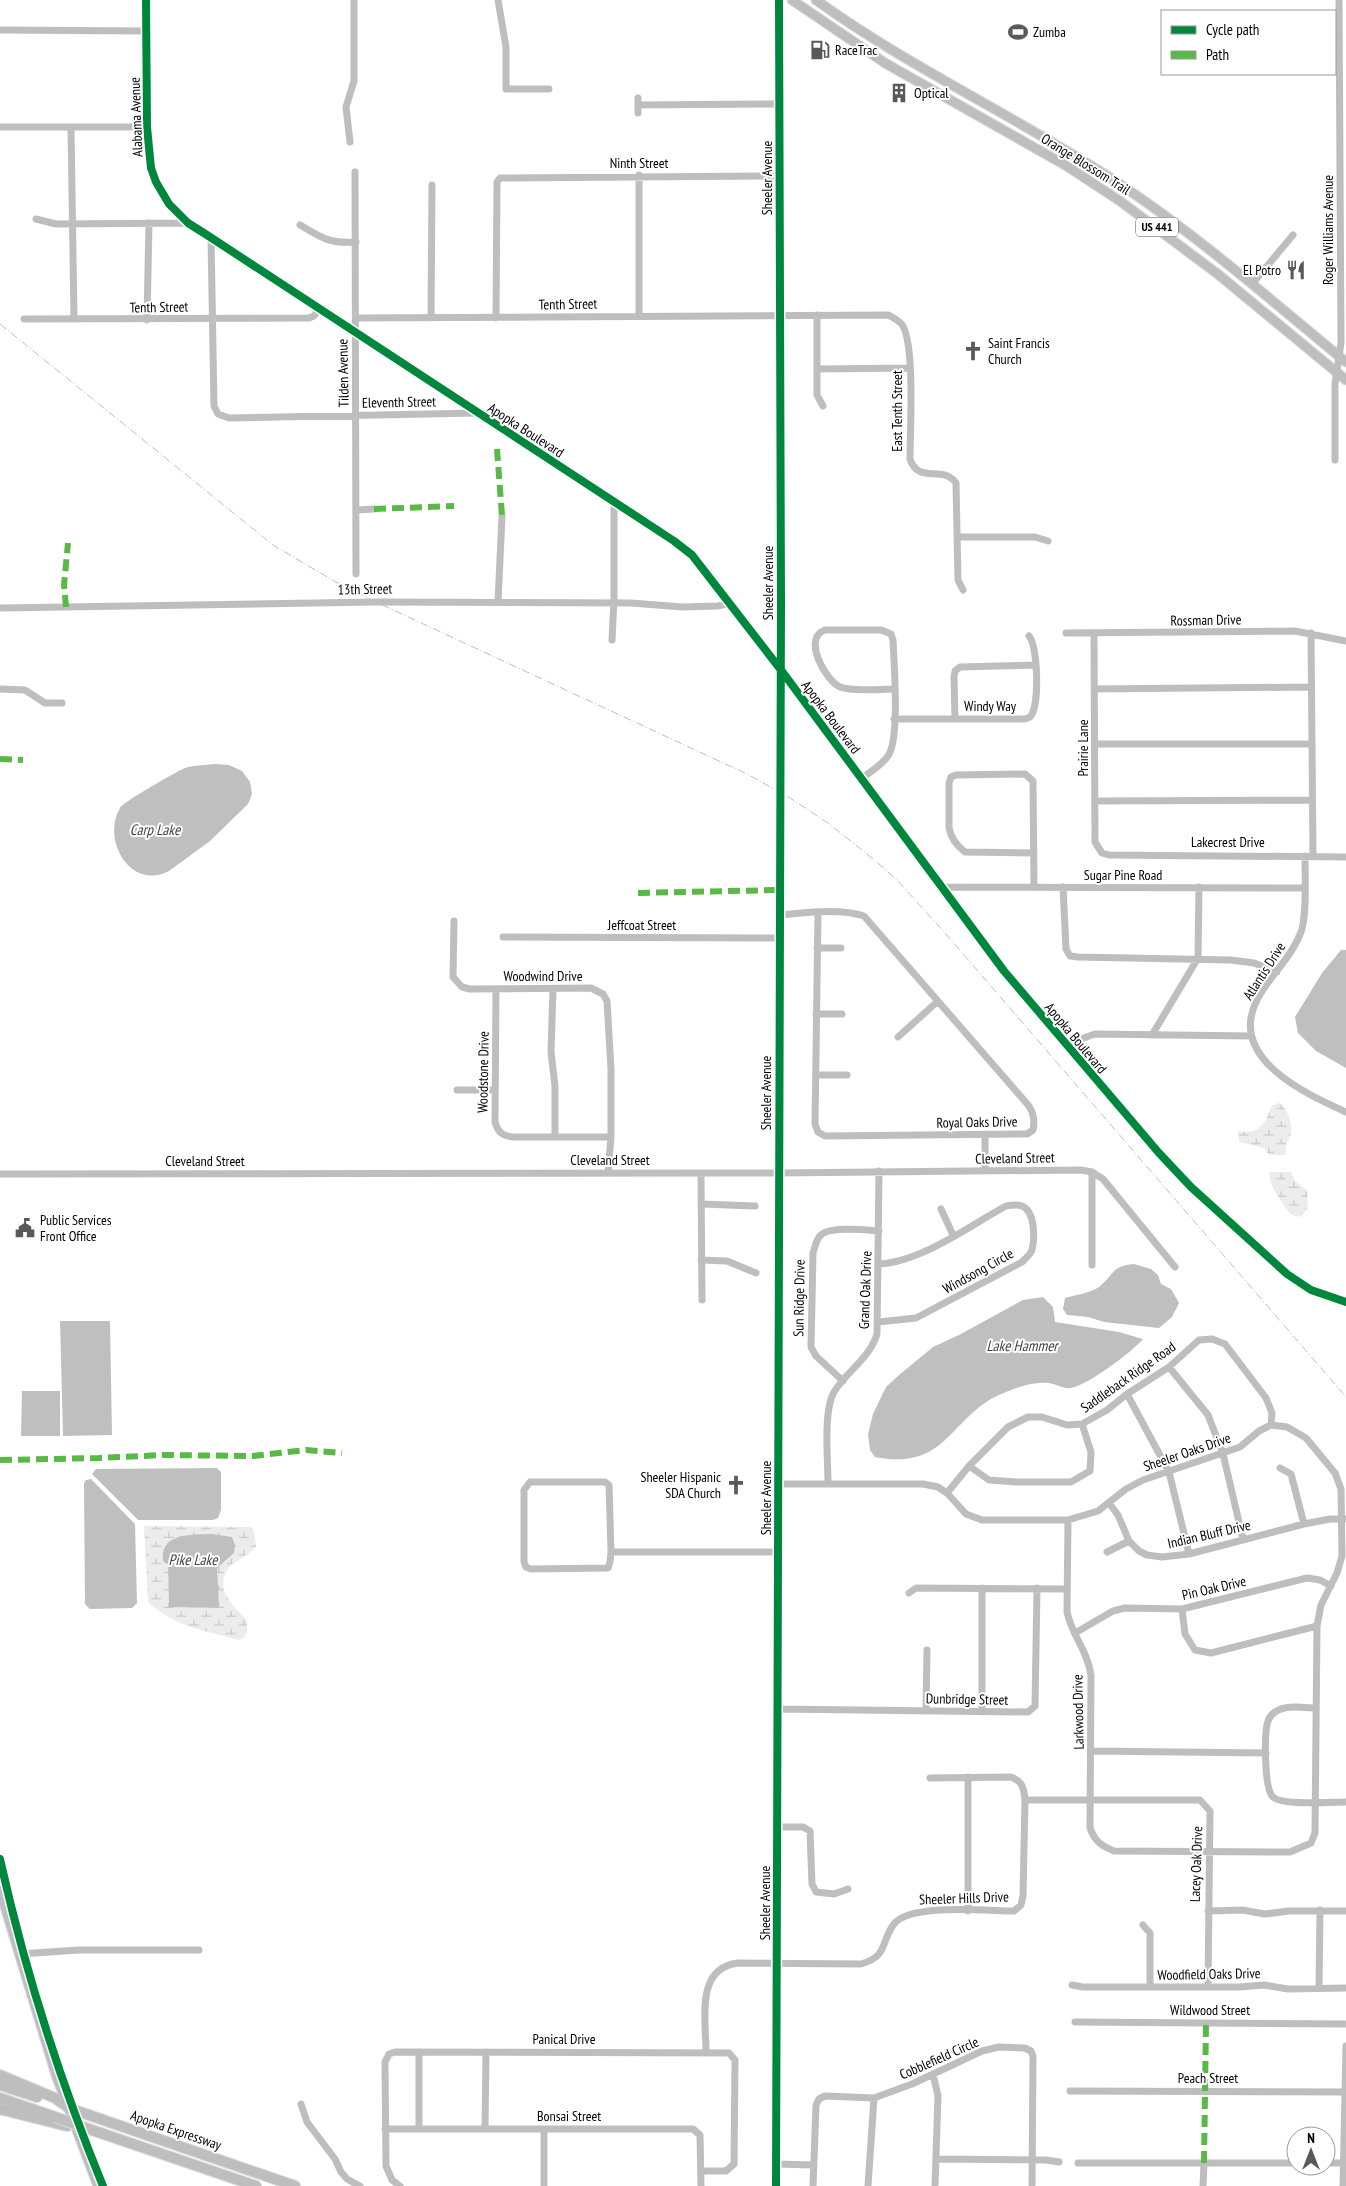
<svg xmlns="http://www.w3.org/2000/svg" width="1346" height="2186" viewBox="0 0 1346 2186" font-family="'PT Sans Narrow',sans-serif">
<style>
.wetland{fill:url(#wetland-marsh);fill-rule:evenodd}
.water{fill:#bfbfbf}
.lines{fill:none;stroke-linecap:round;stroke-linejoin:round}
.major-casing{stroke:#dbdbdb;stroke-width:11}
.highway-casing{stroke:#dbdbdb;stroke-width:12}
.minor{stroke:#bebebe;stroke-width:7}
.major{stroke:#bebebe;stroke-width:9}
.highway{stroke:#bebebe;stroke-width:10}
.rail{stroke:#bebebe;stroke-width:1;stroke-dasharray:8 2.5 1 2.5;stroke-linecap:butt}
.highway-bridge-casing{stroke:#dbdbdb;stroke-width:12;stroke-linecap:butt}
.highway-bridge{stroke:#bebebe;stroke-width:10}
.quiet{stroke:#58b947;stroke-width:6;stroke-dasharray:12 6;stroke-linecap:butt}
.cycleway-casing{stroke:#fff;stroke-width:11}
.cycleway{stroke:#00873e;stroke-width:8}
.labels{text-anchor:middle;stroke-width:4;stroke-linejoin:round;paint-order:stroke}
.shield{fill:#fff;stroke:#4c4c4c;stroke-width:1}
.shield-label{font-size:12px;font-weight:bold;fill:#000}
.poi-label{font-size:14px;fill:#000;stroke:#fff;text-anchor:start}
.street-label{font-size:14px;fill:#000;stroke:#fff}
.water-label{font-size:15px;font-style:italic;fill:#444;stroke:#fff}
</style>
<defs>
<pattern id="wetland-marsh" width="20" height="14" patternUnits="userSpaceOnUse" patternTransform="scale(1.25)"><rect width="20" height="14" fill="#ececec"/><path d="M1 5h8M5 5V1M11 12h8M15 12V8" fill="none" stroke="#c9c9c9"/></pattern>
</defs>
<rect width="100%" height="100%" fill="#fff"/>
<!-- wetland -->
<path class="wetland" d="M1279 1103C1287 1107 1292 1123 1291 1132 1290 1142 1284 1141 1286 1155H1269L1264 1148 1239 1142 1238 1131C1258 1136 1267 1123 1271 1106Z
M1269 1172H1291L1296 1182 1307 1190 1308 1208 1300 1217 1291 1215C1282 1202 1270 1188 1269 1172Z
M144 1526 251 1527 254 1532 256 1547C248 1556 233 1561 228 1569 214 1589 234 1607 247 1620V1633L243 1638 239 1640C206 1631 173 1626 148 1602ZM234 1553 217 1568V1608L169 1607 168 1564Z"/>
<!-- water -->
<path class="water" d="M215 764 229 765 242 771 250 782 252 794 248 804 210 841 169 871C131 891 101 840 120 808 123 802 176 772 185 768 194 765 206 765 215 764Z
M1341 950H1346V1068L1316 1051 1298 1033 1295 1017 1322 973Z
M1134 1264 1151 1269 1158 1275 1161 1284 1171 1289 1179 1303 1172 1317 1159 1328 1104 1322 1088 1317 1067 1315 1063 1309 1065 1298C1075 1295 1091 1293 1099 1287 1115 1274 1111 1266 1134 1264Z
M1043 1297 1053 1307 1055 1322 1119 1332 1143 1339C1132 1352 1088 1385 1071 1388 1064 1389 1056 1384 1049 1383 1033 1381 1015 1388 1001 1394 949 1417 948 1471 875 1457L870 1450 868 1434 873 1414 886 1387 899 1375 933 1347 959 1335 1023 1300Z
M60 1321H110L112 1435 63 1436Z
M22 1391H60V1436H21Z
M217 1468 221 1472V1510L218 1518 213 1520H138L92 1474 96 1469Z
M91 1479 135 1524 137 1603 132 1608 90 1609 85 1604 84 1483 86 1480Z
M212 1534 232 1537 235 1545 234 1553 217 1568 219 1606 218 1608 169 1607 168 1565 163 1561C160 1532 191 1535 212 1534Z"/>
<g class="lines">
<defs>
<path id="major" d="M792 0 885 63 1065 165 1120 201 1219 275 1346 380
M816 0C906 65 1007 112 1101 172 1188 227 1266 296 1346 362
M0 1890 56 2075 98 2186"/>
<path id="highway" d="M0 2075 55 2098 69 2108
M0 2085 37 2097
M0 2098 55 2117
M0 2109 67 2126
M83 2113 295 2186
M86 2128 256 2186"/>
</defs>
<!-- major casing -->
<use href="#major" class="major-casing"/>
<!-- highway casing -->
<use href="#highway" class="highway-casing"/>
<!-- minor -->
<path class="minor" d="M146 0 147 127 151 168 156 182 169 204 188 223 207 235 674 541 692 555 781 670 1004 971 1159 1153 1191 1187 1287 1274 1311 1290 1346 1302
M498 0 506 47V89H549
M0 30 146 31
M638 105 779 104
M638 113V98
M0 127H147
M71 127 74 319
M350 142 346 107 354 81V0
M355 172 356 574
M639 175V316
M36 219 56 224 188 223
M300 225C322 238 330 244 356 242
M211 238 214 406 218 414 229 418 477 413
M1252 284 1293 235
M817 315V395L823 406
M356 318 888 315C894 318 899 320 903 326 915 349 910 430 910 459 919 485 942 464 956 483L958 580 963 590
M431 318 432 185
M496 318 497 182 500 178 779 176
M24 319 309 318 314 316 319 309
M147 320 149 223
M817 369 910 368
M1335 460V384L1341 343 1339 0
M356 510 374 509
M957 537H1035L1048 541
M498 602 502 516
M0 608 376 602 631 603 683 607 718 606 730 603
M1066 633 1295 631 1346 641
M1311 633 1313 856
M1094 634 1095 842 1102 853 1109 855 1346 857
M612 640 614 599V502
M0 689 25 690 45 703H62
M1095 689 1311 687
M894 719H1025L1030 717C1040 707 1038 646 1029 636
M955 719 954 677 955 671 960 667 1036 665
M1096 744H1311
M861 779C870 772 882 765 888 756 900 740 894 664 893 640L891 634 881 630H825C802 638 825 680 840 687 852 692 880 689 894 689
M1095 801 1312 800
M1034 853 965 852C957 846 951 838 949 828V783L951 777 956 775 1025 774 1033 781 1034 887
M1305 856C1305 874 1307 917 1301 932 1291 959 1268 977 1256 1002 1229 1059 1306 1094 1346 1112
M941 887 1304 888
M1063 887 1066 949 1070 956 1078 957 1231 960 1254 963 1277 972
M780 915C806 913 838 908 864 916L1029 1106C1034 1114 1035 1121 1033 1130L1027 1134 825 1136 818 1132 815 1124 818 913
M454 921 453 977 462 987 470 989 591 988 603 994 607 1001 611 1069V1137L608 1173
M503 937 780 938
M817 948H841
M496 989 495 1122C498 1133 503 1136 514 1137H611
M553 989 551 1052 555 1086V1137
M816 1014H842
M1152 1035 1198 958 1199 887
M898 1037 938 1001
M1068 1048 1078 1040 1095 1034 1251 1036
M816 1075H847
M457 1090H495
M985 1135V1171
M701 1173 702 1300
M0 1174 778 1173 1081 1170 1092 1172 1103 1179 1175 1267
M701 1204 755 1206
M941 1209 953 1235
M701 1260 727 1261 756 1273
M1092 1265V1172
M878 1322 916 1318 1022 1262C1026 1258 1030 1255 1032 1250 1035 1238 1035 1211 1022 1206 1017 1204 1011 1205 1006 1206 969 1226 921 1262 879 1264
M1169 1367 1208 1415 1223 1454 1243 1539
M843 1381 816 1356 811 1347 813 1253C815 1247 816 1239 821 1235 830 1226 866 1230 879 1231
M1127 1394 1169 1472 1189 1554
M969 1466 989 1480 1016 1482H1071L1090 1471 1091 1452 1082 1424
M1280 1468 1291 1474 1304 1524
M530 1482H605L609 1485 611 1552 610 1562 608 1568 531 1569 526 1567 524 1562V1490Z
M828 1483C828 1460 823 1411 834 1392 847 1371 870 1358 877 1334L879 1171
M779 1484H923L938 1487 947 1493 966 1514 982 1520H1068L1098 1511 1126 1489 1143 1480 1240 1447 1259 1431 1271 1425 1287 1427 1306 1438 1335 1473 1341 1489 1342 1556 1337 1573 1321 1605 1317 1626 1315 1833 1311 1843 1290 1852 1114 1851C1102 1846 1095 1842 1090 1828L1091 1675C1087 1649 1072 1636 1067 1612L1068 1520
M947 1493 969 1466 1008 1427 1028 1417H1042L1067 1425 1082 1424 1107 1410 1127 1394 1169 1367 1199 1340 1212 1339 1225 1344 1266 1398 1272 1413 1271 1425
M1109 1503 1118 1515 1129 1541 1139 1551 1147 1555 1162 1557 1189 1554 1304 1524 1330 1519H1346
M611 1552H778
M1107 1552 1129 1541
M982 1588V1712
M909 1593 916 1588 1067 1589
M1182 1609 1185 1634 1195 1650 1211 1653 1317 1626
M1075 1633 1113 1611 1125 1608 1182 1609 1307 1578 1320 1580 1331 1586
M1316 1708C1303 1708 1286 1704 1275 1712 1272 1714 1269 1718 1268 1721 1264 1733 1264 1789 1273 1797 1283 1806 1332 1802 1346 1802
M778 1709 1028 1712 1035 1706 1037 1588
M926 1711 927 1650
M1091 1751 1266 1753
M1025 1800H1200L1210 1811 1208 1987
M777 1827H803L810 1831 812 1884 816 1892 834 1894 848 1889
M968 1911V1777
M1208 1911 1242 1910 1265 1914 1289 1911H1346
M1143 1925 1150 1933V1987
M20 1954 79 1950H199
M1072 1985 1083 1987H1239L1264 1985 1288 1989 1346 1988
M1319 1988 1320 1910
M1075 2022 1346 2024
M706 2052C706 2020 695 1968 738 1963L861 1964C889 1956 880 1942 894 1924 910 1903 987 1911 1014 1911L1021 1905 1023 1896 1025 1800C1024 1788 1022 1781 1011 1777L930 1778
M933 2074 938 2096 935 2186
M1070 2091 1346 2092
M301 2104 307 2122 335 2159 341 2172 347 2179 360 2186
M385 2129H693L700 2135 701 2186
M419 2129V2052
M485 2129 486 2052
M544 2129V2186
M936 2159 1046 2160 1059 2162
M1078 2163H1296
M1326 2163H1346
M776 2164 814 2165
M400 2186 392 2180 386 2166 385 2062 389 2054 395 2052 729 2053 735 2060 734 2164 726 2171H701
M776 2186 781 603 779 0
M813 2186 816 2105 819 2099 825 2096 874 2098 912 2084 982 2051 999 2047 1025 2048 1031 2051 1033 2056 1032 2186
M868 2186 874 2098
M1203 2186 1204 2163
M1343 2186 1346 2046"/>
<!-- major -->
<use href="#major" class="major"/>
<!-- highway -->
<use href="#highway" class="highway"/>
<!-- rail -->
<path class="rail" d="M0 324 273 545 334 581 376 602 747 774 787 796 828 823 872 858 897 880 945 933 1346 1397"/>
<defs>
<path id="highway-bridge" d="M69 2108 83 2113
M55 2117 86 2128"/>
</defs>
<!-- highway-bridge casing -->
<use href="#highway-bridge" class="highway-bridge-casing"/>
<!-- highway-bridge -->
<use href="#highway-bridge" class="highway-bridge"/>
<!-- quiet -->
<path class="quiet" d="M497 449 502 516
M374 509 454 506
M66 607 64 585 68 543
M0 759 23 760
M638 893 779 890
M0 1460 99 1458 163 1455 253 1456 306 1450 342 1453
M1204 2163 1206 2022"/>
<defs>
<path id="cycleway" d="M146 0 147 127 151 168 156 182 169 204 188 223 207 235 674 541 692 555 781 670 1004 971 1159 1153 1191 1187 1287 1274 1311 1290 1346 1302
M0 1859C25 1971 60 2081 103 2186
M776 2186 781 603 779 0"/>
</defs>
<!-- cycleway casing -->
<use href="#cycleway" class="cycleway-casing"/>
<!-- cycleway -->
<use href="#cycleway" class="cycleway"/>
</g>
<!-- icons -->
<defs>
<symbol id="stadium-bare" viewBox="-9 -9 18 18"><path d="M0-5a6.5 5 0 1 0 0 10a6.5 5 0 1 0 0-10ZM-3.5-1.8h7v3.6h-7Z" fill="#595959" stroke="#fff" stroke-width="2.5" paint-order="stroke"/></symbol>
<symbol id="fuel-bare" viewBox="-9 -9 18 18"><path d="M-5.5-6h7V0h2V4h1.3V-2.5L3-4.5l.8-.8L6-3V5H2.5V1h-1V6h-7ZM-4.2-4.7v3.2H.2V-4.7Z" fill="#595959" stroke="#fff" stroke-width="2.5" paint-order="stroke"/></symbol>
<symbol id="building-bare" viewBox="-9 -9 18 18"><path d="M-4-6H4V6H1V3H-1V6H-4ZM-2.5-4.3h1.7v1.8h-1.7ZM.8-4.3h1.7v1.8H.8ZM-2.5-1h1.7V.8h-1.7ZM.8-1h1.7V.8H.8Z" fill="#595959" stroke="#fff" stroke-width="2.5" paint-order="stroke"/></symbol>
<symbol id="restaurant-bare" viewBox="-9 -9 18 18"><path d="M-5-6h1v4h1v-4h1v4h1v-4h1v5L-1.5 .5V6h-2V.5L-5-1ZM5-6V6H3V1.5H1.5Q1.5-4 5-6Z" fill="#595959" stroke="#fff" stroke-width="2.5" paint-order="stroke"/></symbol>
<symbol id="church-bare" viewBox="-9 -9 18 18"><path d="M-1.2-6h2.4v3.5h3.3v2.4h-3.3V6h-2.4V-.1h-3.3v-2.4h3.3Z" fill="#595959" stroke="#fff" stroke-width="2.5" paint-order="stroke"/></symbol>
<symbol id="civic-bare" viewBox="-9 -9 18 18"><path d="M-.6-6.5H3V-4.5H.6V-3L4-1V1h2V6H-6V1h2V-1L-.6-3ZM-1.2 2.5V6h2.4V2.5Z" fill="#595959" stroke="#fff" stroke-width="2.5" paint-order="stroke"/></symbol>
</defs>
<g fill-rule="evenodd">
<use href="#stadium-bare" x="1004" y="18" width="28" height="28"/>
<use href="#fuel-bare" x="806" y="36" width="28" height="28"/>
<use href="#building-bare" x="885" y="79" width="28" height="28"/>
<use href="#restaurant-bare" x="1282" y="256" width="28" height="28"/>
<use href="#church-bare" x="959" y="337" width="28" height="28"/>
<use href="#civic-bare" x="11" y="1214" width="28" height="28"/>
<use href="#church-bare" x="722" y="1471" width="28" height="28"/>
</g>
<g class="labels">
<!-- shield labels -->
<rect class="shield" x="1136" y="217.5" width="42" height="19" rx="4"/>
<g class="shield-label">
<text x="1157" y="231">US 441</text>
</g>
<!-- poi labels -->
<g class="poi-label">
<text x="1033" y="37">Zumba</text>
<text x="835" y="55">RaceTrac</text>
<text x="914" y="98">Optical</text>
<text x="1281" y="275" text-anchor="end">El Potro</text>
<text x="988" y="348">Saint Francis<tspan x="988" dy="16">Church</tspan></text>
<text x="40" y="1225">Public Services<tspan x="40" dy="16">Front Office</tspan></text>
<text x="721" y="1482" text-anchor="end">Sheeler Hispanic<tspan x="721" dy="16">SDA Church</tspan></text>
</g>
<!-- street labels -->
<g class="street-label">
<text transform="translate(136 117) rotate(-92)" y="5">Alabama Avenue</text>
<text x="639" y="168">Ninth Street</text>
<text transform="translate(1086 164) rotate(32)" y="5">Orange Blossom Trail</text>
<text transform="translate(767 178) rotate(-90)" y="5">Sheeler Avenue</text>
<text transform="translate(1328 230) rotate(-90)" y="5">Roger Williams Avenue</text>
<text transform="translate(568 304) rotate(-1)" y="5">Tenth Street</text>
<text transform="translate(159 307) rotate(-1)" y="5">Tenth Street</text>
<text transform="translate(343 373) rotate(-91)" y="5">Tilden Avenue</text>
<text transform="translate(399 402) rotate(-1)" y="5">Eleventh Street</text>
<text transform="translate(897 411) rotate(-90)" y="5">East Tenth Street</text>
<text transform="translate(526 430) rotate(33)" y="5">Apopka Boulevard</text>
<text transform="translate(768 583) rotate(-90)" y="5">Sheeler Avenue</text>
<text transform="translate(365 589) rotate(-1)" y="5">13th Street</text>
<text transform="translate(1206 620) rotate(-1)" y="5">Rossman Drive</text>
<text x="990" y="711">Windy Way</text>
<text transform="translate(831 717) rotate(53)" y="5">Apopka Boulevard</text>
<text transform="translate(1083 748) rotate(-90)" y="5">Prairie Lane</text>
<text x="1228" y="847">Lakecrest Drive</text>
<text x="1123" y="880">Sugar Pine Road</text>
<text x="642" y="930">Jeffcoat Street</text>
<text transform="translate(1264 971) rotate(-57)" y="5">Atlantis Drive</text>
<text x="543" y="981">Woodwind Drive</text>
<text transform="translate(1076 1038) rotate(50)" y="5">Apopka Boulevard</text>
<text transform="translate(483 1072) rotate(-89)" y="5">Woodstone Drive</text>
<text transform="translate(766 1093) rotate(-90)" y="5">Sheeler Avenue</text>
<text transform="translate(977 1122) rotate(-1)" y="5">Royal Oaks Drive</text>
<text transform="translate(1015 1158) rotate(-1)" y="5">Cleveland Street</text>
<text x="610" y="1165">Cleveland Street</text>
<text x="205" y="1166">Cleveland Street</text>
<text transform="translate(978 1271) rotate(-29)" y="5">Windsong Circle</text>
<text transform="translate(865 1290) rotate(-88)" y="5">Grand Oak Drive</text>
<text transform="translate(799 1298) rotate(-89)" y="5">Sun Ridge Drive</text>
<text transform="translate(1128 1377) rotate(-35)" y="5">Saddleback Ridge Road</text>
<text transform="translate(1187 1452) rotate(-19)" y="5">Sheeler Oaks Drive</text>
<text transform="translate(766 1498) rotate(-90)" y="5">Sheeler Avenue</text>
<text transform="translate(1209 1534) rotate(-13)" y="5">Indian Bluff Drive</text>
<text transform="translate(1214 1588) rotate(-13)" y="5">Pin Oak Drive</text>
<text transform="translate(967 1699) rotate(1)" y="5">Dunbridge Street</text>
<text transform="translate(1078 1712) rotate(-91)" y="5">Larkwood Drive</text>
<text transform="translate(1196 1864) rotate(-88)" y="5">Lacey Oak Drive</text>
<text transform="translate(964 1898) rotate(-2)" y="5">Sheeler Hills Drive</text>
<text transform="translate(765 1903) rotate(-90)" y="5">Sheeler Avenue</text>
<text transform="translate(1209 1974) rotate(-1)" y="5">Woodfield Oaks Drive</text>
<text x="1210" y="2015">Wildwood Street</text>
<text x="564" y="2044">Panical Drive</text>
<text transform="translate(939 2058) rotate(-24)" y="5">Cobblefield Circle</text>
<text x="1208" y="2083">Peach Street</text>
<text x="569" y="2121">Bonsai Street</text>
<text transform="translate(176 2130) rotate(19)" y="5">Apopka Expressway</text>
</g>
<!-- water labels -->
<g class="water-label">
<text x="155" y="835">Carp Lake</text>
<text x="1022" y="1351">Lake Hammer</text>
<text x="193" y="1565">Pike Lake</text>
</g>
</g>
<!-- legend -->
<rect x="1161" y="10" width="175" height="65" fill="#ffffff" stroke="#999999"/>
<rect x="1171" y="26" width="25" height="8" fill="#00873e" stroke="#999999"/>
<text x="1206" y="35" font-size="15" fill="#000000">Cycle path</text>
<rect x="1171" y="51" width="25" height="8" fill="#58b947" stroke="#999999"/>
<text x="1206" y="60" font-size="15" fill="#000000">Path</text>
<!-- north arrow -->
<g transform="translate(1311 2151)"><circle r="24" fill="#ffffff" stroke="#999999"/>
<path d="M0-4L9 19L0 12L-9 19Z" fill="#595959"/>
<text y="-8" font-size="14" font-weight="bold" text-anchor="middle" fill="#000000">N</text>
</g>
</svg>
